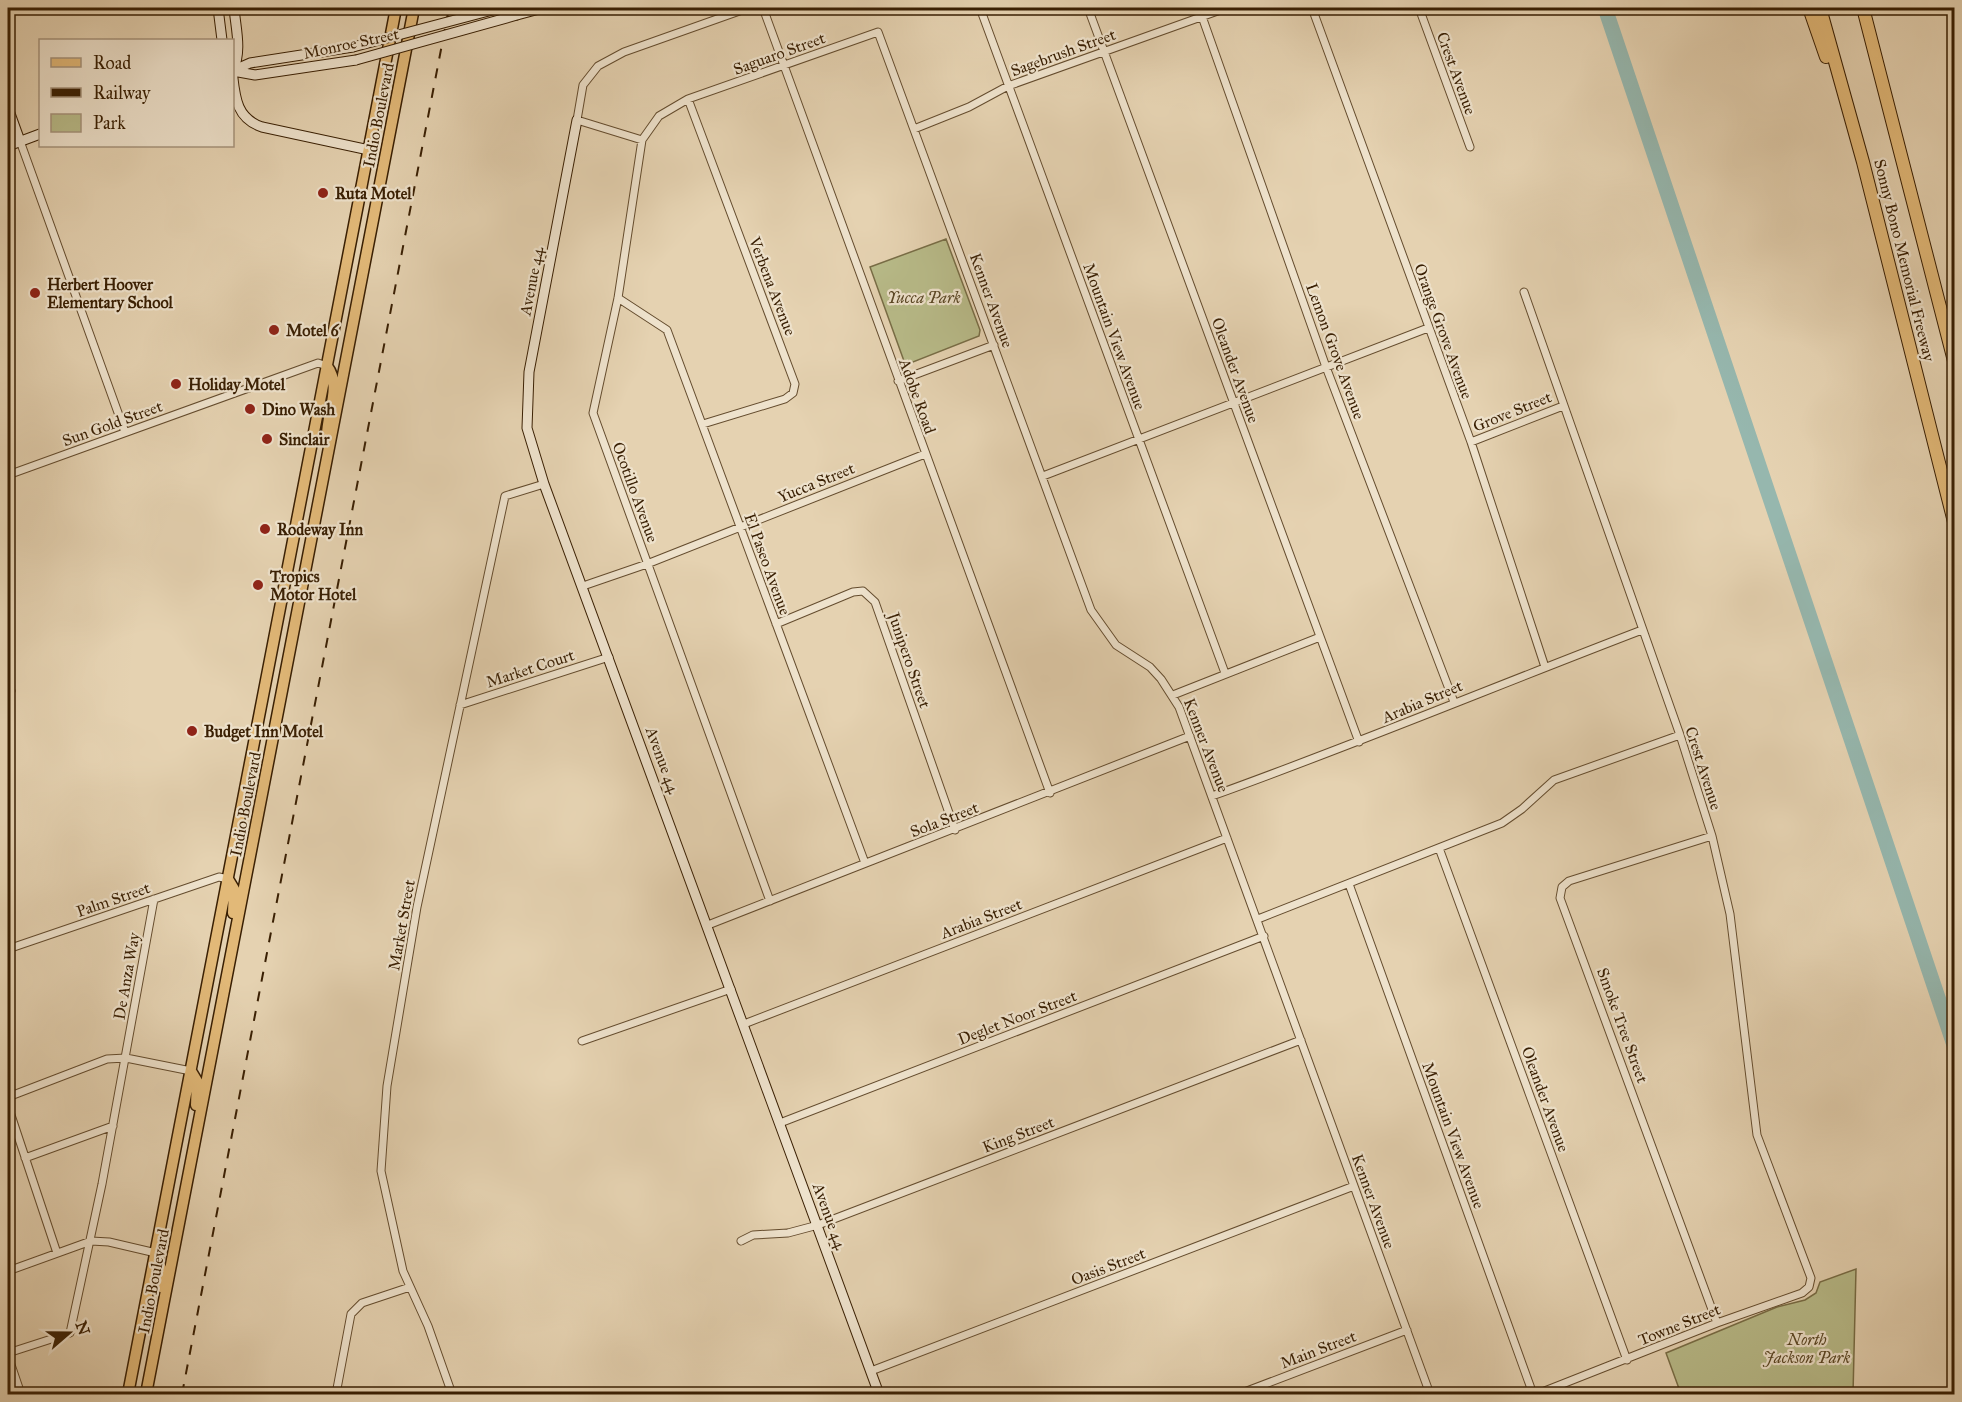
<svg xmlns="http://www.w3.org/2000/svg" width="1962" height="1402" viewBox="0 0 1962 1402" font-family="'IM FELL Great Primer',serif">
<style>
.green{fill:#b8bb89;stroke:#786d46;stroke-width:1.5}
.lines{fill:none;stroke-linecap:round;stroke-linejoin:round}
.river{stroke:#96b7ae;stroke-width:15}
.street-casing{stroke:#644c2e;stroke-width:9}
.secondary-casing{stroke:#391f03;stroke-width:11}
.primary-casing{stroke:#391f03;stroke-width:13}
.highway-casing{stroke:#391f03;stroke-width:14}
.street{stroke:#eee2cc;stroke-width:7}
.secondary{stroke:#eee2cc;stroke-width:9}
.primary{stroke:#e2b978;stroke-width:10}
.highway{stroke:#e2b978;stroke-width:12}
.rail{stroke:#391f03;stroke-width:2;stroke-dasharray:10 10;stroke-linecap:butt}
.secondary-bridge-casing{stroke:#391f03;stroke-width:11;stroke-linecap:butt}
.secondary-bridge{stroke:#eee2cc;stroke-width:9}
.poi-dot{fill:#8f2418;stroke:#eee2cc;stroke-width:2}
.labels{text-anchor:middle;stroke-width:4.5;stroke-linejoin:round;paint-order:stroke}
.street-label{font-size:16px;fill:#391f03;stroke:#eee2cc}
.poi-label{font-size:16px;font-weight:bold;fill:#391f03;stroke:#eee2cc;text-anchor:start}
.park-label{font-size:16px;font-style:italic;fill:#594624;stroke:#eee2cc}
</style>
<rect width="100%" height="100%" fill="#e5d2b1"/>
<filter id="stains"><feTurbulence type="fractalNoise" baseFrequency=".00333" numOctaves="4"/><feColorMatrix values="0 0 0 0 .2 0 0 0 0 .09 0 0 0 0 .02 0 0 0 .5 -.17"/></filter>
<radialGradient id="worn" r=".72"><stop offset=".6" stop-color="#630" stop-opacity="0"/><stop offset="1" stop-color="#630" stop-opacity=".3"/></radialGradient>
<!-- green -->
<path class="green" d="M946 239 980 330 979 336 908 364 904 361 870 267Z
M1856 1269 1853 1394H1681L1666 1353 1777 1307 1805 1300 1816 1293 1820 1282Z"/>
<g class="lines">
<!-- river -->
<path class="river" d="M1605 8 1954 1045"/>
<defs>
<path id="street" d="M763 8 1050 793
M980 8 1225 673
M1088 8 1359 742
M1199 8 1326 367 1454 702
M1312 8 1471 442 1545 667
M1419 8 1470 147
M688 99 795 384 793 393 785 399 703 424
M914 129 969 107 1008 86 1226 8
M642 140 577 120 583 85 598 66 624 52 748 8
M20 141 125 432
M1524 292 1680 735 1712 836 1730 914 1757 1135 1811 1278 1809 1287 1802 1293 1717 1323 1537 1394
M618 298 667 330 865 863
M898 381 994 345
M1471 442 1563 406
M8 475 318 363 327 366
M1043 476 1428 328
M583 586 647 564 925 454
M776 624 853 592 863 591 875 602 955 830
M8 680 11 691
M1173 695 1320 637
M460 705 609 657
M1212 796C1357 744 1498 685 1642 630
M1712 836 1569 881 1562 887 1560 898 1717 1323
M1439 848 1627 1360
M1349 884 1533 1394
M770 901 593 413 618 298 642 140 659 116 688 99 878 32 1091 610 1116 645 1150 667 1161 679 1179 707 1430 1394
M1258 919 1502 823 1522 809 1554 780 1680 735
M708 925 1190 736
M8 949 219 877 228 879
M744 1024 1227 838
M582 1041 731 989
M8 1097 107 1059 126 1058 191 1071
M8 1106 57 1253
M780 1123 1264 936
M25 1158 113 1126
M741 1241 753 1235 788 1233 818 1225 1301 1040
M8 1271 91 1241 109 1242 156 1253
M8 1353 70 1333 102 1184 154 899
M8 1356 21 1394
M871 1371 1354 1186
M336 1394 351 1314 362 1303 410 1287
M452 1394 428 1326 403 1271 381 1171 387 1086 417 907 505 496 544 484
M1239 1394 1407 1330"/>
<path id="secondary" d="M218 8 222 40
M517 15 543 8
M232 70C235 95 235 118 262 127L369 150
M232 71 250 63 353 47
M233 71 255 75 356 60
M233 71C242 50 236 30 234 8
M8 108 20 141
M577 120 529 372 527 428 544 484 879 1394
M8 146 40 134"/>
<path id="primary" d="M327 366C343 387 325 416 327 440
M228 879 234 889 233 913
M191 1071 197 1081 196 1105
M156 1253 163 1275 161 1287
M128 1394 396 8
M146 1394 414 8"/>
<path id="highway" d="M1809 8 1826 57
M1820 8 1863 162 1954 522
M1863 8 1954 361"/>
</defs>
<!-- street casing -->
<use href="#street" class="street-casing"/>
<!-- secondary casing -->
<use href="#secondary" class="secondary-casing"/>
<!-- primary casing -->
<use href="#primary" class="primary-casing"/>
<!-- highway casing -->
<use href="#highway" class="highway-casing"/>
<!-- street -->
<use href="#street" class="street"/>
<!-- secondary -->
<use href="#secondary" class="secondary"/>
<!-- primary -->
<use href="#primary" class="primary"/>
<!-- highway -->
<use href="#highway" class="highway"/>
<!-- rail -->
<path class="rail" d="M182 1394 449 8"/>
<defs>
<path id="secondary-bridge" d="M353 47 500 8
M356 60 517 15"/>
</defs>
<!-- secondary-bridge casing -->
<use href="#secondary-bridge" class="secondary-bridge-casing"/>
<!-- secondary-bridge -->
<use href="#secondary-bridge" class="secondary-bridge"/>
</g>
<!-- markers -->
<g class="poi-dot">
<circle cx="323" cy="193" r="6"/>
<circle cx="35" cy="293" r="6"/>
<circle cx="274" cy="330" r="6"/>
<circle cx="176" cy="384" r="6"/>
<circle cx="250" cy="409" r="6"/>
<circle cx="267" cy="439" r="6"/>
<circle cx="265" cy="529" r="6"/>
<circle cx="258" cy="585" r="6"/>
<circle cx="192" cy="731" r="6"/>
</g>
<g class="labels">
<!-- street labels -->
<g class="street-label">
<text transform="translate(351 43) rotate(-12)" y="6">Monroe Street</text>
<text transform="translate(1063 52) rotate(-20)" y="6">Sagebrush Street</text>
<text transform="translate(779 53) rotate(-20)" y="6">Saguaro Street</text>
<text transform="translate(1457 73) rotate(70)" y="6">Crest Avenue</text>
<text transform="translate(378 115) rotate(-79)" y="6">Indio Boulevard</text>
<text transform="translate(1905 260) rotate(76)" y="6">Sonny Bono Memorial Freeway</text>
<text transform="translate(531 281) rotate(-79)" y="6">Avenue 44</text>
<text transform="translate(773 286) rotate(69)" y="6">Verbena Avenue</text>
<text transform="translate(992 300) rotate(70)" y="6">Kenner Avenue</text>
<text transform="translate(1444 331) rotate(70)" y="6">Orange Grove Avenue</text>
<text transform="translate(1115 336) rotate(70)" y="6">Mountain View Avenue</text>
<text transform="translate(1336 351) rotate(70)" y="6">Lemon Grove Avenue</text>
<text transform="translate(1236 370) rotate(70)" y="6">Oleander Avenue</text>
<text transform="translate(918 396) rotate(70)" y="6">Adobe Road</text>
<text transform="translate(1512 411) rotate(-22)" y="6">Grove Street</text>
<text transform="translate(112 423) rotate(-20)" y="6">Sun Gold Street</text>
<text transform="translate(816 482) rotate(-22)" y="6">Yucca Street</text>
<text transform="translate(636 492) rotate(70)" y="6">Ocotillo Avenue</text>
<text transform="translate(768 564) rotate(70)" y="6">El Paseo Avenue</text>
<text transform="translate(910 660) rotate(71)" y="6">Junipero Street</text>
<text transform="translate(530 668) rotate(-18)" y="6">Market Court</text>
<text transform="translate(1422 701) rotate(-23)" y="6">Arabia Street</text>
<text transform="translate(1207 745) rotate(69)" y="6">Kenner Avenue</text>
<text transform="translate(663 760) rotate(70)" y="6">Avenue 44</text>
<text transform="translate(1704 768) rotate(72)" y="6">Crest Avenue</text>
<text transform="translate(245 804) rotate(-79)" y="6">Indio Boulevard</text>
<text transform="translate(944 819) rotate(-21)" y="6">Sola Street</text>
<text transform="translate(113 899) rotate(-19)" y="6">Palm Street</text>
<text transform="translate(981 918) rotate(-21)" y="6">Arabia Street</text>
<text transform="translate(401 925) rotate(-80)" y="6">Market Street</text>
<text transform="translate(126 976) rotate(-80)" y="6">De Anza Way</text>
<text transform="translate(1017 1017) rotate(-21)" y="6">Deglet Noor Street</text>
<text transform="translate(1623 1025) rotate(70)" y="6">Smoke Tree Street</text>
<text transform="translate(1546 1099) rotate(70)" y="6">Oleander Avenue</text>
<text transform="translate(1018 1134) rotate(-21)" y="6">King Street</text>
<text transform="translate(1454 1135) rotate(70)" y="6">Mountain View Avenue</text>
<text transform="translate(1374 1201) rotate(70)" y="6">Kenner Avenue</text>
<text transform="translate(830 1216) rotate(70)" y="6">Avenue 44</text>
<text transform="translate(1108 1266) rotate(-21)" y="6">Oasis Street</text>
<text transform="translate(153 1281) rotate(-79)" y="6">Indio Boulevard</text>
<text transform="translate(1679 1324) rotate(-22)" y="6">Towne Street</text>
<text transform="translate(1318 1349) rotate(-21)" y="6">Main Street</text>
</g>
<!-- poi labels -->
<g class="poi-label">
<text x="335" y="199">Ruta Motel</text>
<text x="47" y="290">Herbert Hoover<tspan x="47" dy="18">Elementary School</tspan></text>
<text x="286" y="336">Motel 6</text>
<text x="188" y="390">Holiday Motel</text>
<text x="262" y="415">Dino Wash</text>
<text x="279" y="445">Sinclair</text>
<text x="277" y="535">Rodeway Inn</text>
<text x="270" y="582">Tropics<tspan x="270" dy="18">Motor Hotel</tspan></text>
<text x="204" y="737">Budget Inn Motel</text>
</g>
<!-- park labels -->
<g class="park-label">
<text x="924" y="303">Yucca Park</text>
<text x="1807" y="1345">North<tspan x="1807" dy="18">Jackson Park</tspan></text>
</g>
</g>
<!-- margin -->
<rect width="1962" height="1402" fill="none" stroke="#e5d2b1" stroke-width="30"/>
<rect x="9" y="9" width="1944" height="1384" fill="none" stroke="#391f03" stroke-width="3"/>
<rect x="15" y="15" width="1932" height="1372" fill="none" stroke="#391f03" stroke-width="1.5"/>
<!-- legend -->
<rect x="39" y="39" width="195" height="108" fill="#eee2cc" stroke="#a6947c" stroke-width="1.5"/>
<rect x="51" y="58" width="30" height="9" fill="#e2b978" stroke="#a6947c" stroke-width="1.5"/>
<text x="93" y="69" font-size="18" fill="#391f03">Road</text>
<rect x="51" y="88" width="30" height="9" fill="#391f03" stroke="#a6947c" stroke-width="1.5"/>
<text x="93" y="99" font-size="18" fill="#391f03">Railway</text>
<rect x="51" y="114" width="30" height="18" fill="#b8bb89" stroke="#a6947c" stroke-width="1.5"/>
<text x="93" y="129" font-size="18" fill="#391f03">Park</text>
<!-- north arrow -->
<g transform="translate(69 1333) rotate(70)" stroke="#eee2cc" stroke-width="4.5" paint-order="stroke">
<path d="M0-4.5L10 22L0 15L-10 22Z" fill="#391f03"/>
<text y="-9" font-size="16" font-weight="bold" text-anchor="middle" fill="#391f03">N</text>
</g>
<rect width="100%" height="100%" filter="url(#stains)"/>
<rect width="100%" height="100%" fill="url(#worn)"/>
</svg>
